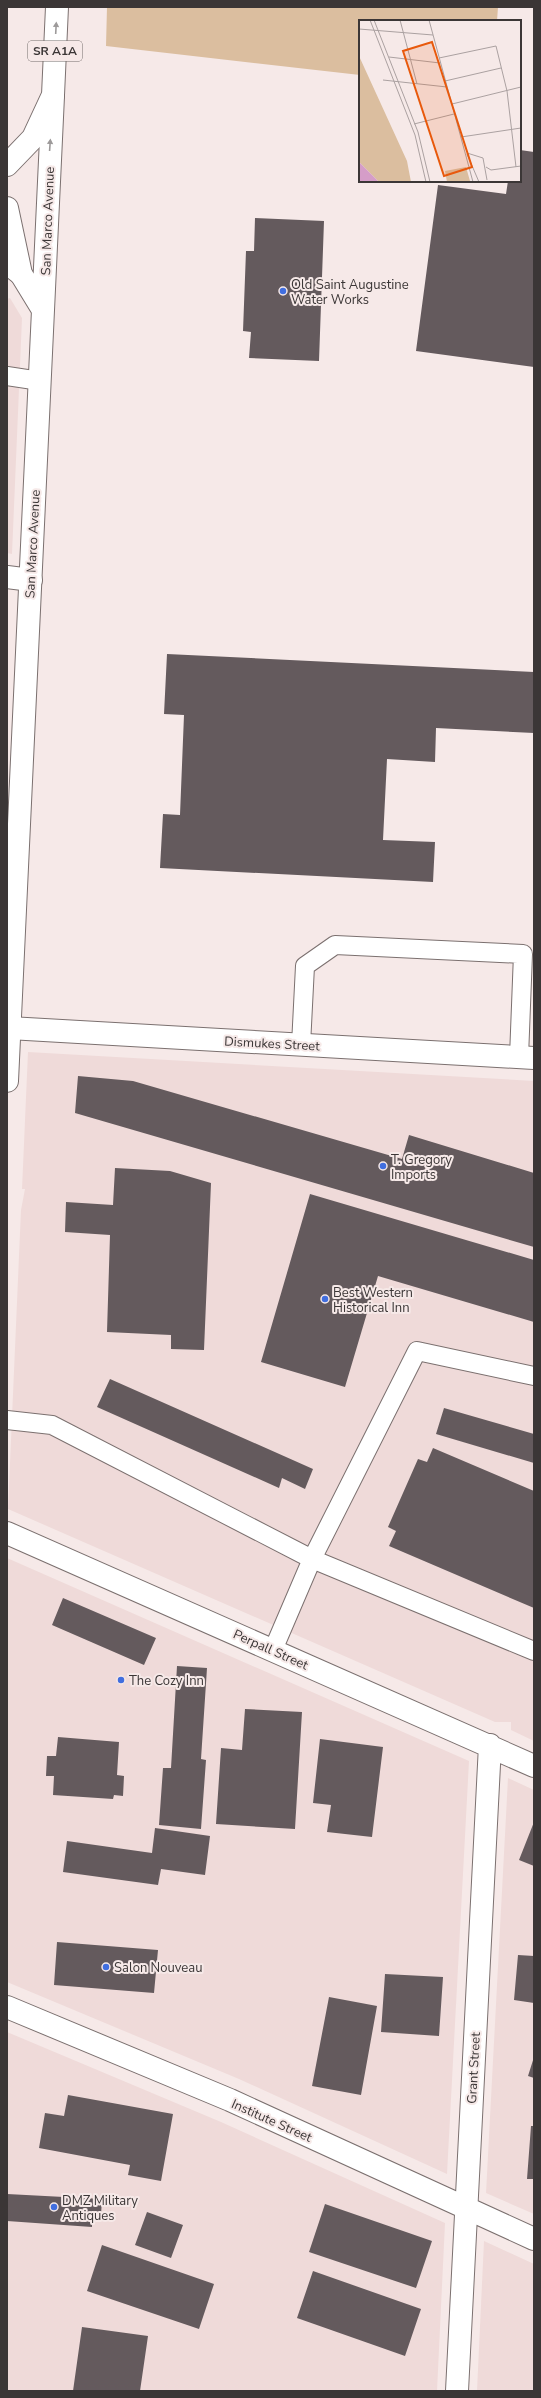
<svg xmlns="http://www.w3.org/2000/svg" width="541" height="2398" viewBox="0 0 541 2398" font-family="'Nunito Sans',sans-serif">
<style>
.built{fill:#efdad9}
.green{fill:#dbbe9f}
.building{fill:#645a5d}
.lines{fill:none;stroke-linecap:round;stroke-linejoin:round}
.service-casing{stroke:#7b706f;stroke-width:20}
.minor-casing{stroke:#7b706f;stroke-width:24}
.secondary-casing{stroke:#7b706f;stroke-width:24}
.primary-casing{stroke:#7b706f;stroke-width:24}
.service{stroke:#fff;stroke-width:18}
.minor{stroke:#fff;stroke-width:22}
.secondary{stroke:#fff;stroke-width:22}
.primary{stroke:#fff;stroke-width:22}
.oneway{fill:#9d9a9a}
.poi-dot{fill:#406edf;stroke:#f6e9e8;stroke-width:1.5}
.labels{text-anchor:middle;stroke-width:4;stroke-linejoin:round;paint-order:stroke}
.shield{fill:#f6e9e8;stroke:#736c6b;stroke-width:1}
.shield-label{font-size:12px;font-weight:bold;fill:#3b3636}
.street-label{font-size:13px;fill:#3b3636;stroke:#f6e9e8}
.poi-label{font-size:13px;fill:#3b3636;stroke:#f6e9e8;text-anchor:start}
.inset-road{fill:none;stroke:#aba1a1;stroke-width:1}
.view{fill:#e8590c;fill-opacity:0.15;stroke:#e8590c;stroke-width:2}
.inset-edge{fill:none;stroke:#3b3636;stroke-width:2}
</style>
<rect width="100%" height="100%" fill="#f6e9e8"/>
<!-- built -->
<path class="built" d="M10 298 22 318 12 554 7 553V299Z
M28 1052 534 1081V1741L511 1730V1722H495L8 1509 21 1210 25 1189H22Z
M7 1558 469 1761 447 2174 239 2079 7 1982Z
M508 1778 534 1790V2214L486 2193Z
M7 2032 221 2122 445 2223 437 2391H7Z
M484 2241 534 2264V2391H477Z"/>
<!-- green -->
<path class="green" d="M107 7H498L497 21H360V75L106 46Z"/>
<!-- building -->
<path class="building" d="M520 150 534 152V367L416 351 438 185 506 194 508 181H520Z
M255 218 324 221 319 361 249 358 251 332 243 331 246 251H254Z
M167 654 534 672V733L436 728 435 762 387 759 383 840 435 842 433 882 160 868 163 814 180 815 184 715 164 714Z
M78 1076 133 1081 402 1159 409 1135 534 1173V1247L75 1113Z
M115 1168 170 1171 211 1183 204 1350 171 1349V1335L107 1332 110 1235 65 1232 66 1202 113 1205Z
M310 1194 534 1260V1322L378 1276 345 1387 261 1362Z
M110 1379 313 1469 305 1489 282 1478 279 1488 97 1407Z
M444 1408 534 1434V1463L436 1434Z
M433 1448 534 1491V1608L389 1546 396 1531 388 1527 418 1459 427 1462Z
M63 1598 156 1638 144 1665 52 1625Z
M177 1666 207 1668 201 1759 206 1760 201 1829 159 1825 163 1768H171Z
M245 1709 302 1712 295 1829 216 1824 221 1748 242 1750Z
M58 1737 119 1742 117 1775 124 1776 123 1796 114 1795 113 1799 53 1795 54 1776H46L47 1756H56Z
M320 1739 383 1747 372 1837 327 1832 331 1805 313 1803Z
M534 1822V1866L519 1860Z
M155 1828 210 1836 205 1875 161 1869 158 1885 63 1872 67 1841 152 1853Z
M57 1942 158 1950 154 1993 54 1985Z
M518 1955 534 1956V2003L514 2000Z
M385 1974 443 1977 439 2036 381 2032Z
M329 1997 377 2006 361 2095 312 2086Z
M534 2057V2078L528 2076Z
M68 2095 173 2114 161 2181 128 2175 130 2165 39 2148 45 2113 64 2116Z
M531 2126H534V2179H527Z
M7 2194 102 2199 101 2215H92V2227L7 2221Z
M325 2204 432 2241 416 2288 309 2252Z
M147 2212 183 2225 171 2258 135 2245Z
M102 2245 214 2284 199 2329 87 2291Z
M313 2271 421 2309 405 2356 297 2318Z
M82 2327 148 2336 140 2391H73Z"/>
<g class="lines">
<defs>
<path id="service" d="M7 376 40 381
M301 1045 305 966 335 945 523 954 519 1057
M534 1376 417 1351 312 1559 534 1651
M7 1420 52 1425 312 1559 273 1650"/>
<path id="minor" d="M7 577 31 580
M9 1028 534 1058
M7 1533 534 1766
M7 2007 230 2100 534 2239
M457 2391 490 1745"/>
<path id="secondary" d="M7 208 21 274 43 310
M7 1081 53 96"/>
<path id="primary" d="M7 165 33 138 53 95 57 7
M7 263 21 274"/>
</defs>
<!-- service casing -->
<use href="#service" class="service-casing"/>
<!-- minor casing -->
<use href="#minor" class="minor-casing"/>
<!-- secondary casing -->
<use href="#secondary" class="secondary-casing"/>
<!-- primary casing -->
<use href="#primary" class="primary-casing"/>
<!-- service -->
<use href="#service" class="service"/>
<!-- minor -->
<use href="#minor" class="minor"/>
<!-- secondary -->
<use href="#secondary" class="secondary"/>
<!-- primary -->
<use href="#primary" class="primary"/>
</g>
<!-- one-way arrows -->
<defs><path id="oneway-solid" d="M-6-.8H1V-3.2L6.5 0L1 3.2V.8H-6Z"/></defs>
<g class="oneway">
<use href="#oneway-solid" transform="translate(56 28) rotate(-87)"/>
<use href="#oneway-solid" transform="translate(50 145) rotate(-86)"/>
</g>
<!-- markers -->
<g class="poi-dot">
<circle cx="283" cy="291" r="4"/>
<circle cx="383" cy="1166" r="4"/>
<circle cx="325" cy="1299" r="4"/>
<circle cx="121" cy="1680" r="4"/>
<circle cx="106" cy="1967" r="4"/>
<circle cx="54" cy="2207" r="4"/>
</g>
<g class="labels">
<!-- shield labels -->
<rect class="shield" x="28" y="41" width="54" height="20" rx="3"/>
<g class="shield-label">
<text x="55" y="55">SR A1A</text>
</g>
<!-- street labels -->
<g class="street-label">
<text transform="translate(47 221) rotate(-88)" y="5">San Marco Avenue</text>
<text transform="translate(32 544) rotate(-87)" y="5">San Marco Avenue</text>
<text transform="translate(272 1043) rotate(3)" y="5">Dismukes Street</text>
<text transform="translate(271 1649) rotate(24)" y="5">Perpall Street</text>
<text transform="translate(473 2068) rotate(-87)" y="5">Grant Street</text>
<text transform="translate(272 2120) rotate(24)" y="5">Institute Street</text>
</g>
<!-- poi labels -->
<g class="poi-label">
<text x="291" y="289">Old Saint Augustine<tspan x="291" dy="15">Water Works</tspan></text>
<text x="391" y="1164">T. Gregory<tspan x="391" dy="15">Imports</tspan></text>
<text x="333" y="1297">Best Western<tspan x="333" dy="15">Historical Inn</tspan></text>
<text x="129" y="1685">The Cozy Inn</text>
<text x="114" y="1972">Salon Nouveau</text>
<text x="62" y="2205">DMZ Military<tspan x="62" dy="15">Antiques</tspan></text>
</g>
</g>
<!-- overview -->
<g transform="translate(359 20)">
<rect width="162" height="162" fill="#f6e9e8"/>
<path d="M0 36 48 141 52 162H20L0 142ZM107 147 111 161 88 162 86 151Z" fill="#dbbe9f"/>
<path d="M0 142 20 162H0Z" fill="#d59dc8"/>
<path class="inset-road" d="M11 0 56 115 67 162M15 0 59 112 71 162M41 0 58 64M70 0 114 162M0 9 74 15M30 37 81 43M80 38 137 26 148 71 157 147M24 60 88 67M86 61 142 48M93 84 162 67M55 104 95 94M102 117 162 108M108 133 124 138 128 160M108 134 120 162M127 147 132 150 162 146"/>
<path class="view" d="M73 22 113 147 85 156 44 31Z"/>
<rect width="162" height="162" class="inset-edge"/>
</g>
<!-- border -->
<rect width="541" height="2398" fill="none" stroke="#3b3636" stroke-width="16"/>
</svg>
